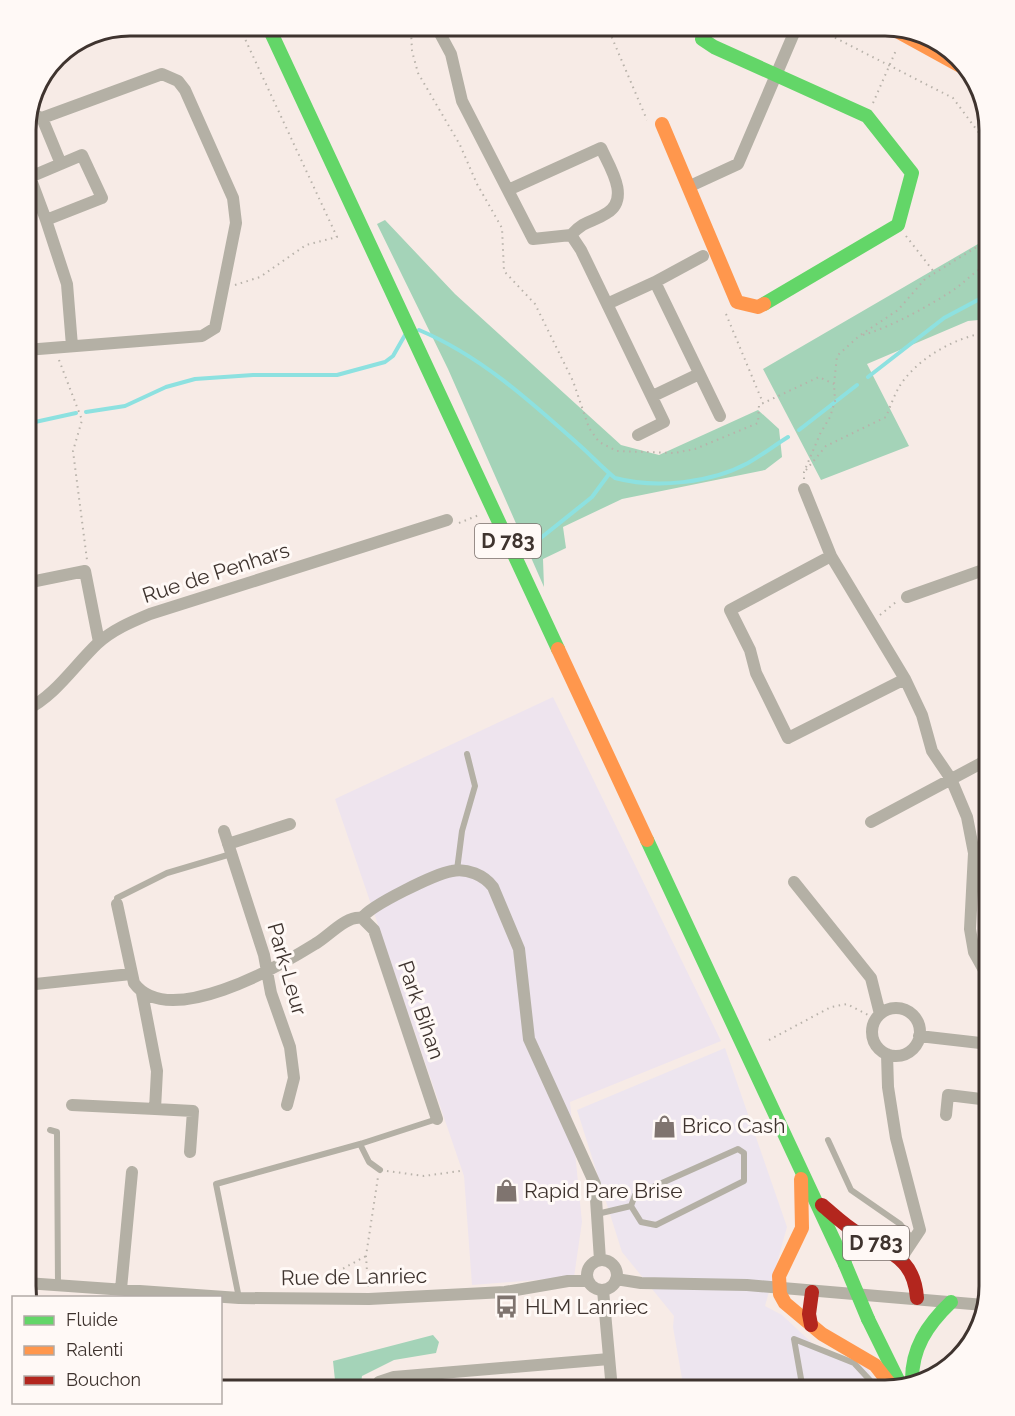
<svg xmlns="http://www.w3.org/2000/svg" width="1015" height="1416" viewBox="0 0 1015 1416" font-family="Raleway,sans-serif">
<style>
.commercial{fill:#ede5ef}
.industrial{fill:#eee4ee}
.forest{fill:#a4d3b8}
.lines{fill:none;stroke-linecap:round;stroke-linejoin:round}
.stream{stroke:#8de1e0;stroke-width:4}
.path{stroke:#b8b2aa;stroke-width:2;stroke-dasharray:1.5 4.5;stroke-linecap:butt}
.lane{stroke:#b4b0a5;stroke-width:6}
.street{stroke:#b4b0a5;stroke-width:12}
.fast{stroke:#63d668;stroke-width:14}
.slow{stroke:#ff974d;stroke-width:14}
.jam{stroke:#b3261e;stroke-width:14}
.fast-bridge{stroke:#63d668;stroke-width:14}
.labels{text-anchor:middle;stroke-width:6;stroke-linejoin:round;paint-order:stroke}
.shield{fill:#fff9f6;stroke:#796f6b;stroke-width:1.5}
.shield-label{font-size:20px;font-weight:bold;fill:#3f342f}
.street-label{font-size:21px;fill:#3f342f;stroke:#fff9f6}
.poi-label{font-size:21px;fill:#3f342f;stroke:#fff9f6;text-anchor:start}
.rim{fill:none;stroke:#3f342f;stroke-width:3}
</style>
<rect width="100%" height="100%" fill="#f7ebe6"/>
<!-- commercial -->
<path class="commercial" d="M725 1048 787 1227 765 1306 782 1315 812 1343 866 1367 883 1390H684L673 1327 674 1316 622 1252 577 1110Z"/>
<!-- industrial -->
<path class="industrial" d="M553 697 721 1041 570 1102 582 1222 574 1277 472 1285 464 1176 335 799Z"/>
<!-- forest -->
<path class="forest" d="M985 173 989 174V319L968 321 867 364 909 446 821 480 763 369 978 244Z
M385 220 455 294 621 445 659 455 758 410 779 429 782 457 765 470 622 499 563 527 566 548 543 559 544 587 448 369 377 224Z
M433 1335 439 1342 436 1353 394 1360 362 1376 360 1390H336L333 1361Z"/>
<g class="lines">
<!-- stream -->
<path class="stream" d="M419 330C479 355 529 400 577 443 590 454 601 467 615 478 656 489 711 483 748 463 762 455 775 445 788 437
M868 377 944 318 989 294
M86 412 125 406 166 387 195 379 253 375H337L385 362 393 356 405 335
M26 424 76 413
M799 430 857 385
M522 553 592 497 609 474"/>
<!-- path -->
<path class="path" d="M413 26 411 31 412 51 418 73 460 145 477 184 502 228 504 271 535 304 573 381 589 428 599 442 617 451 674 453 695 449 758 423 759 405 819 377 834 384
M607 26 647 120
M873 103 897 48
M979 133 986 116
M906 236 934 272
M235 285 260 277 306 245 337 237 239 26
M726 314 763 403
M863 335C893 326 925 308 952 291 965 282 975 271 989 263
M59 360 82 420 73 451 87 560
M806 470 826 446 886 417C890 407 894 396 899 387 918 357 956 337 989 332
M804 479V472L820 434 830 417 835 401 834 384 837 356 859 336 898 310 925 279 980 245 987 179 979 133 953 98 812 26
M459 523 479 515
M880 615 896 602
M769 1040 831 1007 847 1004 868 1015
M387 1171 424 1176 460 1171
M328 1286 335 1273 366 1256
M368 1287 366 1256 378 1177"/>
<!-- lane -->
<path class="lane" d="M457 870 462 831 475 786 467 754
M117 904V898L167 873 231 854
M50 1130 57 1132 58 1285
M828 1140 851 1190 900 1224 913 1240
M360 1144 369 1162 380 1170
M738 1149 744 1153V1181L656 1225 641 1222 631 1206 635 1195Z
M597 1214 631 1206
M239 1298 216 1184 360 1144 437 1119
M794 1339 854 1363 879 1390
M794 1339 803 1390"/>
<!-- street -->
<path class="street" d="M436 26 451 54 462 101 533 239 571 235 581 250 664 422 638 435
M42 118 61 164
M82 155 102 198 46 220 30 177Z
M688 187 738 164 797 26
M508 190 601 148C609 166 631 198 607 213 592 223 586 219 571 235
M46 220 67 284 72 346
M655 282 720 416
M607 304 655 282 703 256
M26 350 202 336 215 328 236 223 233 198 185 90 178 81 162 74 42 118 29 113
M653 396 699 374
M804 489 831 556 905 679 922 715 932 751 951 779 967 817 974 853 970 929 974 952 989 979
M831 556 730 610 750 650 756 673 788 738 905 679
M26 583 85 571 99 642
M907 597 989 568
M26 710C55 696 74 666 97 644 112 630 131 622 150 614L447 520
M871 822 989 759
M224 831 264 955 271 993 290 1047 294 1078 287 1105
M228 844 290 824
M794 882 871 978 880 1014
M117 904 134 983C168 1030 278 967 315 944 329 936 346 915 362 918
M362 918C371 905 435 874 452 871 467 868 484 875 493 887L519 949 529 1039 595 1184 600 1260
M362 918 374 930 437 1119
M26 985 131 974
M872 1032a24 24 0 1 1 48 0a24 24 0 1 1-48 0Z
M919 1036 989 1044
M887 1054 888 1087 896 1138 920 1230 902 1257
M72 1105 155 1109 157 1071 142 993
M155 1109 193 1111 190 1152
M946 1115 948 1095 989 1100
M587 1275a15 15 0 1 1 30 0a15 15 0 1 1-30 0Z
M616 1279 641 1283 747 1285 984 1305
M26 1283 239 1298 369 1299 505 1292 568 1281H588
M121 1289 132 1172
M603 1290 612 1390
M986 1299 989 1242
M374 1390 379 1382 394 1377 609 1359"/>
<!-- fast -->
<path class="fast" d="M268 26 558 649
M702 39 714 47 867 116 912 173 898 225 764 304
M647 840 845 1264
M868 1319 900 1384
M912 1383C911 1349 927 1325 951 1302"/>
<!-- slow -->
<path class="slow" d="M888 26 968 70
M662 124 737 302 758 307 764 304
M558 649 647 840
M801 1179 802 1228 779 1276 780 1294 785 1303 822 1334 875 1365 893 1388"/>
<!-- jam -->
<path class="jam" d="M822 1205C834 1215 845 1226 859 1234 889 1253 914 1257 917 1298
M811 1325 809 1314 812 1292"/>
<!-- fast-bridge -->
<path class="fast-bridge" d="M845 1264 868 1319"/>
</g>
<!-- icons -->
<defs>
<symbol id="shop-bare" viewBox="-9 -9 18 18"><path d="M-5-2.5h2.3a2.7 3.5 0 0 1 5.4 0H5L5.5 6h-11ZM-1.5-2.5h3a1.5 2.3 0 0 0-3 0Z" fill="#7f746f" stroke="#fff9f6" stroke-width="2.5" paint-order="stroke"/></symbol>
<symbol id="bus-bare" viewBox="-9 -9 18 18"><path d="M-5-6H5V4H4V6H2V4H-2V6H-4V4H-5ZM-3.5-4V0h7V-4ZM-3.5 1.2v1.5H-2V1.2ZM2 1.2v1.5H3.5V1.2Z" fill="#7f746f" stroke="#fff9f6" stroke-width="2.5" paint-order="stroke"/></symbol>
</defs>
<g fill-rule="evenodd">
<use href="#shop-bare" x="648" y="1110" width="33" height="33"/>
<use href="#shop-bare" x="490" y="1174" width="33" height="33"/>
<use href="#bus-bare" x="490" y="1290" width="33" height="33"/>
</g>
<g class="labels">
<!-- shield labels -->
<g class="shield">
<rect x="475" y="524" width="66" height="34" rx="4.5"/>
<rect x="843" y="1226" width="66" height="34" rx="4.5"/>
</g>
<g class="shield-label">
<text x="508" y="548">D 783</text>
<text x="876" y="1250">D 783</text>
</g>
<!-- street labels -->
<g class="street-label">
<text transform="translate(216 573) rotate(-18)" y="7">Rue de Penhars</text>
<text transform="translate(287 969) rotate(74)" y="7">Park-Leur</text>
<text transform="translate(421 1010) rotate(71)" y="7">Park Bihan</text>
<text transform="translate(354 1277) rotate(-1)" y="7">Rue de Lanriec</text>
</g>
<!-- poi labels -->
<g class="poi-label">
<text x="682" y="1133">Brico Cash</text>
<text x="524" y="1198">Rapid Pare Brise</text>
<text x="525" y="1314">HLM Lanriec</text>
</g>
</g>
<!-- crop -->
<path d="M0 0H1015V1416H0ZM130 36H885A94 94 0 0 1 979 130V1286A94 94 0 0 1 885 1380H130A94 94 0 0 1 36 1286V130A94 94 0 0 1 130 36Z" fill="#fff9f6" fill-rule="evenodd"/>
<path class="rim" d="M130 36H885A94 94 0 0 1 979 130V1286A94 94 0 0 1 885 1380H130A94 94 0 0 1 36 1286V130A94 94 0 0 1 130 36Z"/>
<!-- legend -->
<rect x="12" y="1296" width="210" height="108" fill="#fff9f6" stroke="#b2aaa6" stroke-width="1.5"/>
<rect x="24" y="1316" width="30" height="9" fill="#63d668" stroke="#b2aaa6" stroke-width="1.5"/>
<text x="66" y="1326" font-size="18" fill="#3f342f">Fluide</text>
<rect x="24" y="1346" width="30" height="9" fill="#ff974d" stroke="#b2aaa6" stroke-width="1.5"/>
<text x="66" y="1356" font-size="18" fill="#3f342f">Ralenti</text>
<rect x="24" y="1376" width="30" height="9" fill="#b3261e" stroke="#b2aaa6" stroke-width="1.5"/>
<text x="66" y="1386" font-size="18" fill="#3f342f">Bouchon</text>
</svg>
